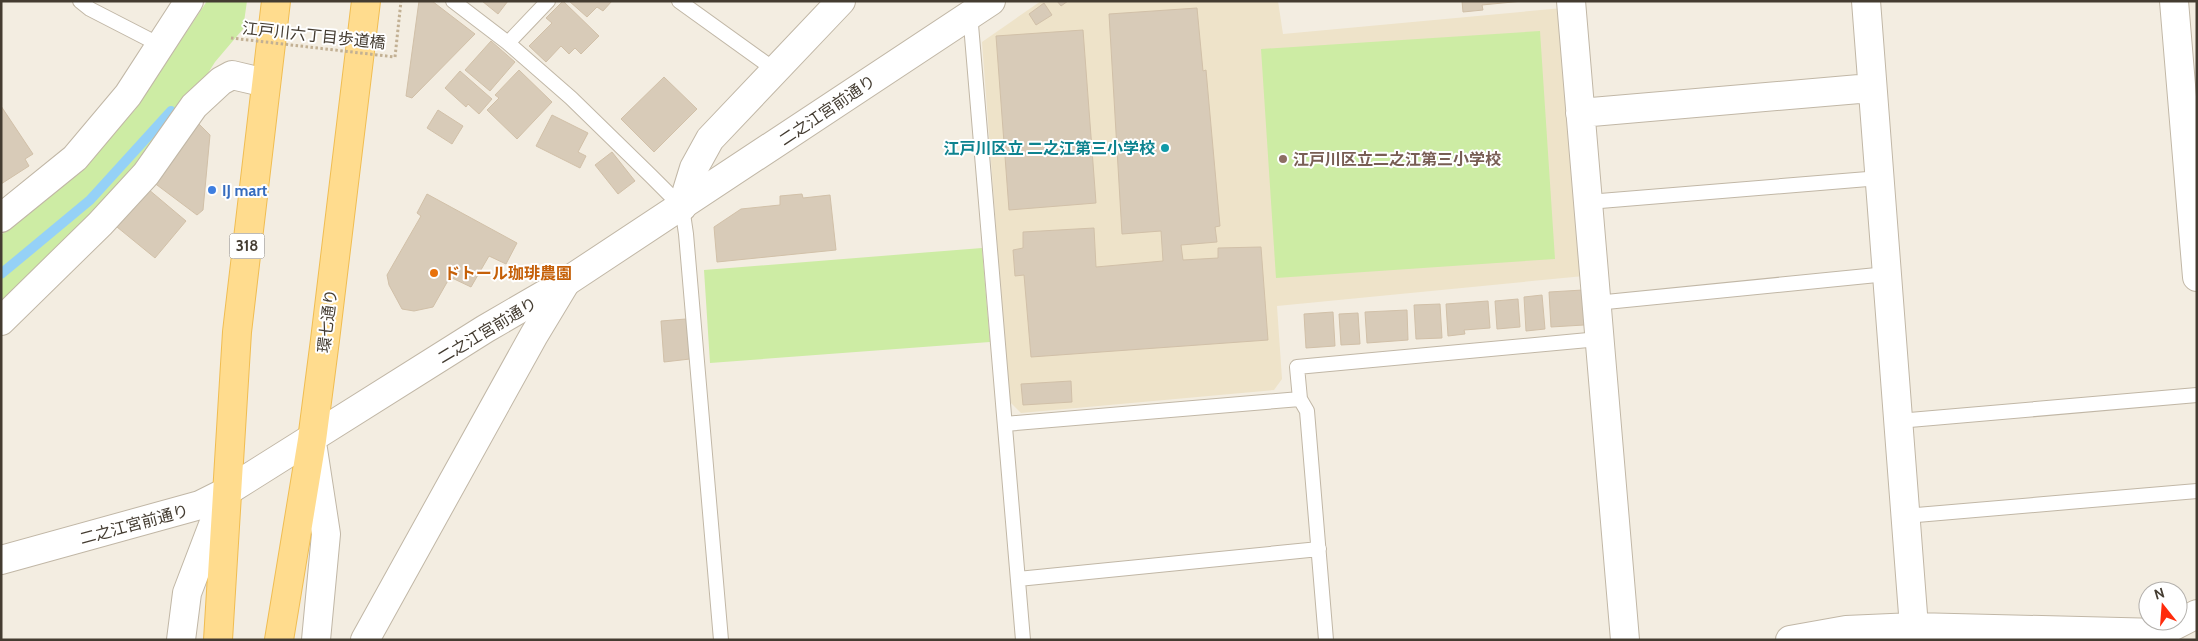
<svg xmlns="http://www.w3.org/2000/svg" width="2198" height="641" viewBox="0 0 2198 641" font-family="Cabin,'Noto Sans JP',sans-serif">
<style>
.education{fill:#eee3c9}
.green{fill:#cdeca4}
.lines{fill:none;stroke-linecap:round;stroke-linejoin:round}
.stream{stroke:#95d1f7;stroke-width:10}
.building{fill:#d8cbb8;stroke:#d1c0a8}
.service-casing{stroke:#c1b7a6;stroke-width:16}
.minor-casing{stroke:#c1b7a6;stroke-width:30}
.tertiary-casing{stroke:#c1b7a6;stroke-width:30}
.primary-casing{stroke:#f0bd52;stroke-width:30}
.path{stroke:#c2b093;stroke-width:3;stroke-dasharray:2.5 2.5;stroke-linecap:butt}
.service{stroke:#fff;stroke-width:14}
.minor{stroke:#fff;stroke-width:28}
.tertiary{stroke:#fff;stroke-width:28}
.primary{stroke:#ffdc8e;stroke-width:28}
.path-bridge{stroke:#c2b093;stroke-width:3;stroke-dasharray:2.5 2.5;stroke-linecap:butt}
.culture-dot{fill:#0f9aa8;stroke:#fff;stroke-width:2}
.education-dot{fill:#8d6e63;stroke:#fff;stroke-width:2}
.shop-dot{fill:#3f7fe0;stroke:#fff;stroke-width:2}
.food-dot{fill:#e8710a;stroke:#fff;stroke-width:2}
.labels{text-anchor:middle;stroke-width:4;stroke-linejoin:round;paint-order:stroke}
.shield{fill:#fff;stroke:#7c766f;stroke-width:1}
.shield-label{font-size:15px;font-weight:bold;fill:#443c31}
.street-label{font-size:16px;fill:#443c31;stroke:#fff}
.culture-label{font-size:16px;font-weight:bold;fill:#0d838f;stroke:#fff;text-anchor:end}
.education-label{font-size:16px;font-weight:bold;fill:#785e54;stroke:#fff;text-anchor:start}
.shop-label{font-size:16px;font-weight:bold;fill:#366cbe;stroke:#fff;text-anchor:start}
.food-label{font-size:16px;font-weight:bold;fill:#c56008;stroke:#fff;text-anchor:start}
</style>
<rect width="100%" height="100%" fill="#f3ede1"/>
<!-- education -->
<path class="education" d="M1041 1H1278L1283 34 1563 8 1584 276 1277 306 1282 379 1274 390 1021 413 1009 401 982 42Z"/>
<!-- green -->
<path class="green" d="M207 1H247L243 29 215 62 191 100 140 169 1 312V235L75 171 135 110Z
M1540 31 1555 259 1276 278 1261 49Z
M982 248 990 342 710 363 704 270Z"/>
<g class="lines">
<!-- stream -->
<path class="stream" d="M1 274 90 200 171 111"/>
</g>
<!-- building -->
<path class="building" d="M419 1H432L475 34 412 98 406 96Z
M482 1H508L498 14Z
M563 1 599 36 581 54 575 48 569 54 561 46 546 62 529 46 552 23 546 18Z
M569 1H612L603 11 597 7 587 17Z
M1057 1H1068L1061 6Z
M1462 1H1523L1482 5 1483 10 1463 12Z
M1044 3 1052 15 1036 25 1029 14Z
M1197 8 1203 71 1206 70 1220 226 1215 227 1217 242 1181 245 1183 260 1218 258V248L1261 247 1268 340 1031 357 1024 275 1015 276 1013 250 1023 248V232L1094 228 1096 267 1163 261 1161 231 1122 234 1109 14Z
M1083 30 1096 203 1009 210 996 36Z
M491 41 515 62 490 91 465 70Z
M519 70 552 102 517 139 487 110 499 98 495 95Z
M460 71 492 99 479 114 468 104 466 107 445 88Z
M664 77 697 109 654 152 621 119Z
M1 106 33 154 25 159 29 166 1 184Z
M438 110 463 126 452 144 427 128Z
M552 115 588 133 578 152 586 156 580 168 536 146Z
M198 123 210 135 203 210 197 215 153 182Z
M612 152 635 181 618 194 595 165Z
M148 189 186 221 155 258 117 227Z
M427 194 517 243 506 264 489 256 471 287 450 277 433 307 414 311 402 309 389 285 387 275 421 216 417 213Z
M802 194 803 198 830 195 836 250 717 262 714 227 741 209 780 205V196Z
M1583 290 1584 325 1551 327 1549 292Z
M1542 295 1545 329 1526 331 1524 297Z
M1518 299 1520 327 1497 329 1495 301Z
M1488 301 1490 328 1464 330 1465 334 1448 336 1446 304Z
M1440 304 1442 338 1416 339 1414 305Z
M1407 310 1408 340 1367 343 1365 312Z
M1333 312 1335 346 1306 348 1304 314Z
M1358 313 1360 344 1341 345 1339 314Z
M686 319 690 359 664 362 661 321Z
M1071 381 1072 402 1023 405 1021 384Z"/>
<g class="lines">
<defs>
<path id="service" d="M80 1 90 9 160 45
M453 1 508 43 571 98 651 176 682 207 686 234 721 640
M679 1 775 70
M970 13 1023 640
M508 43 548 1
M1588 202 1880 178
M1596 303 1887 274
M1300 399 1307 411 1326 640
M1898 421 2197 395
M1005 424 1300 399 1297 367 1599 339
M1905 516 2197 491
M1018 579 1319 549"/>
<path id="minor" d="M1571 1 1625 640
M1866 1 1914 627
M2174 1 2197 277
M1580 113 1871 88
M682 207 694 168 710 139 841 1
M1 218 75 158 128 95 189 1
M1 321 100 224 146 174 194 106 221 81 232 75 266 83
M313 449 326 534 316 640
M181 640 187 593 224 496
M365 640 534 335 566 282
M1790 640 1846 630 1914 627 2160 633 2197 614"/>
<path id="tertiary" d="M1 560 200 505 226 492 485 329 566 282 991 1"/>
<path id="primary" d="M218 640 237 332 276 1
M279 640 312 440 325 340 366 1"/>
</defs>
<!-- service casing -->
<use href="#service" class="service-casing"/>
<!-- minor casing -->
<use href="#minor" class="minor-casing"/>
<!-- tertiary casing -->
<use href="#tertiary" class="tertiary-casing"/>
<!-- primary casing -->
<use href="#primary" class="primary-casing"/>
<!-- path -->
<path class="path" d="M395 57 401 1"/>
<!-- service -->
<use href="#service" class="service"/>
<!-- minor -->
<use href="#minor" class="minor"/>
<!-- tertiary -->
<use href="#tertiary" class="tertiary"/>
<!-- primary -->
<use href="#primary" class="primary"/>
<!-- path-bridge -->
<path class="path-bridge" d="M231 38 395 57"/>
</g>
<!-- markers -->
<circle class="culture-dot" cx="1165" cy="148" r="5"/>
<circle class="education-dot" cx="1283" cy="159" r="5"/>
<circle class="shop-dot" cx="212" cy="190" r="5"/>
<circle class="food-dot" cx="434" cy="273" r="5"/>
<g class="labels">
<!-- shield labels -->
<rect class="shield" x="229.5" y="233.5" width="35" height="25" rx="4"/>
<g class="shield-label">
<text x="247" y="251">318</text>
</g>
<!-- street labels -->
<g class="street-label">
<text transform="translate(314 35) rotate(6)" y="6">江戸川六丁目歩道橋</text>
<text transform="translate(827 110) rotate(-34)" y="6">二之江宮前通り</text>
<text transform="translate(327 321) rotate(-83)" y="6">環七通り</text>
<text transform="translate(487 330) rotate(-31)" y="6">二之江宮前通り</text>
<text transform="translate(134 524) rotate(-15)" y="6">二之江宮前通り</text>
</g>
<!-- culture labels -->
<g class="culture-label">
<text x="1155" y="154">江戸川区立 二之江第三小学校</text>
</g>
<!-- education labels -->
<g class="education-label">
<text x="1293" y="165">江戸川区立二之江第三小学校</text>
</g>
<!-- shop labels -->
<g class="shop-label">
<text x="222" y="196">IJ mart</text>
</g>
<!-- food labels -->
<g class="food-label">
<text x="444" y="279">ドトール珈琲農園</text>
</g>
</g>
<!-- border -->
<rect width="2198" height="641" fill="none" stroke="#443c31" stroke-width="5"/>
<!-- north arrow -->
<g transform="translate(2163 606) rotate(343)"><circle r="24" fill="#ffffff" stroke="#b4b1ad"/>
<path d="M0-4L9 19L0 12L-9 19Z" fill="#ff2b0c"/>
<text y="-8" font-size="14" font-weight="bold" text-anchor="middle" fill="#443c31">N</text>
</g>
</svg>
